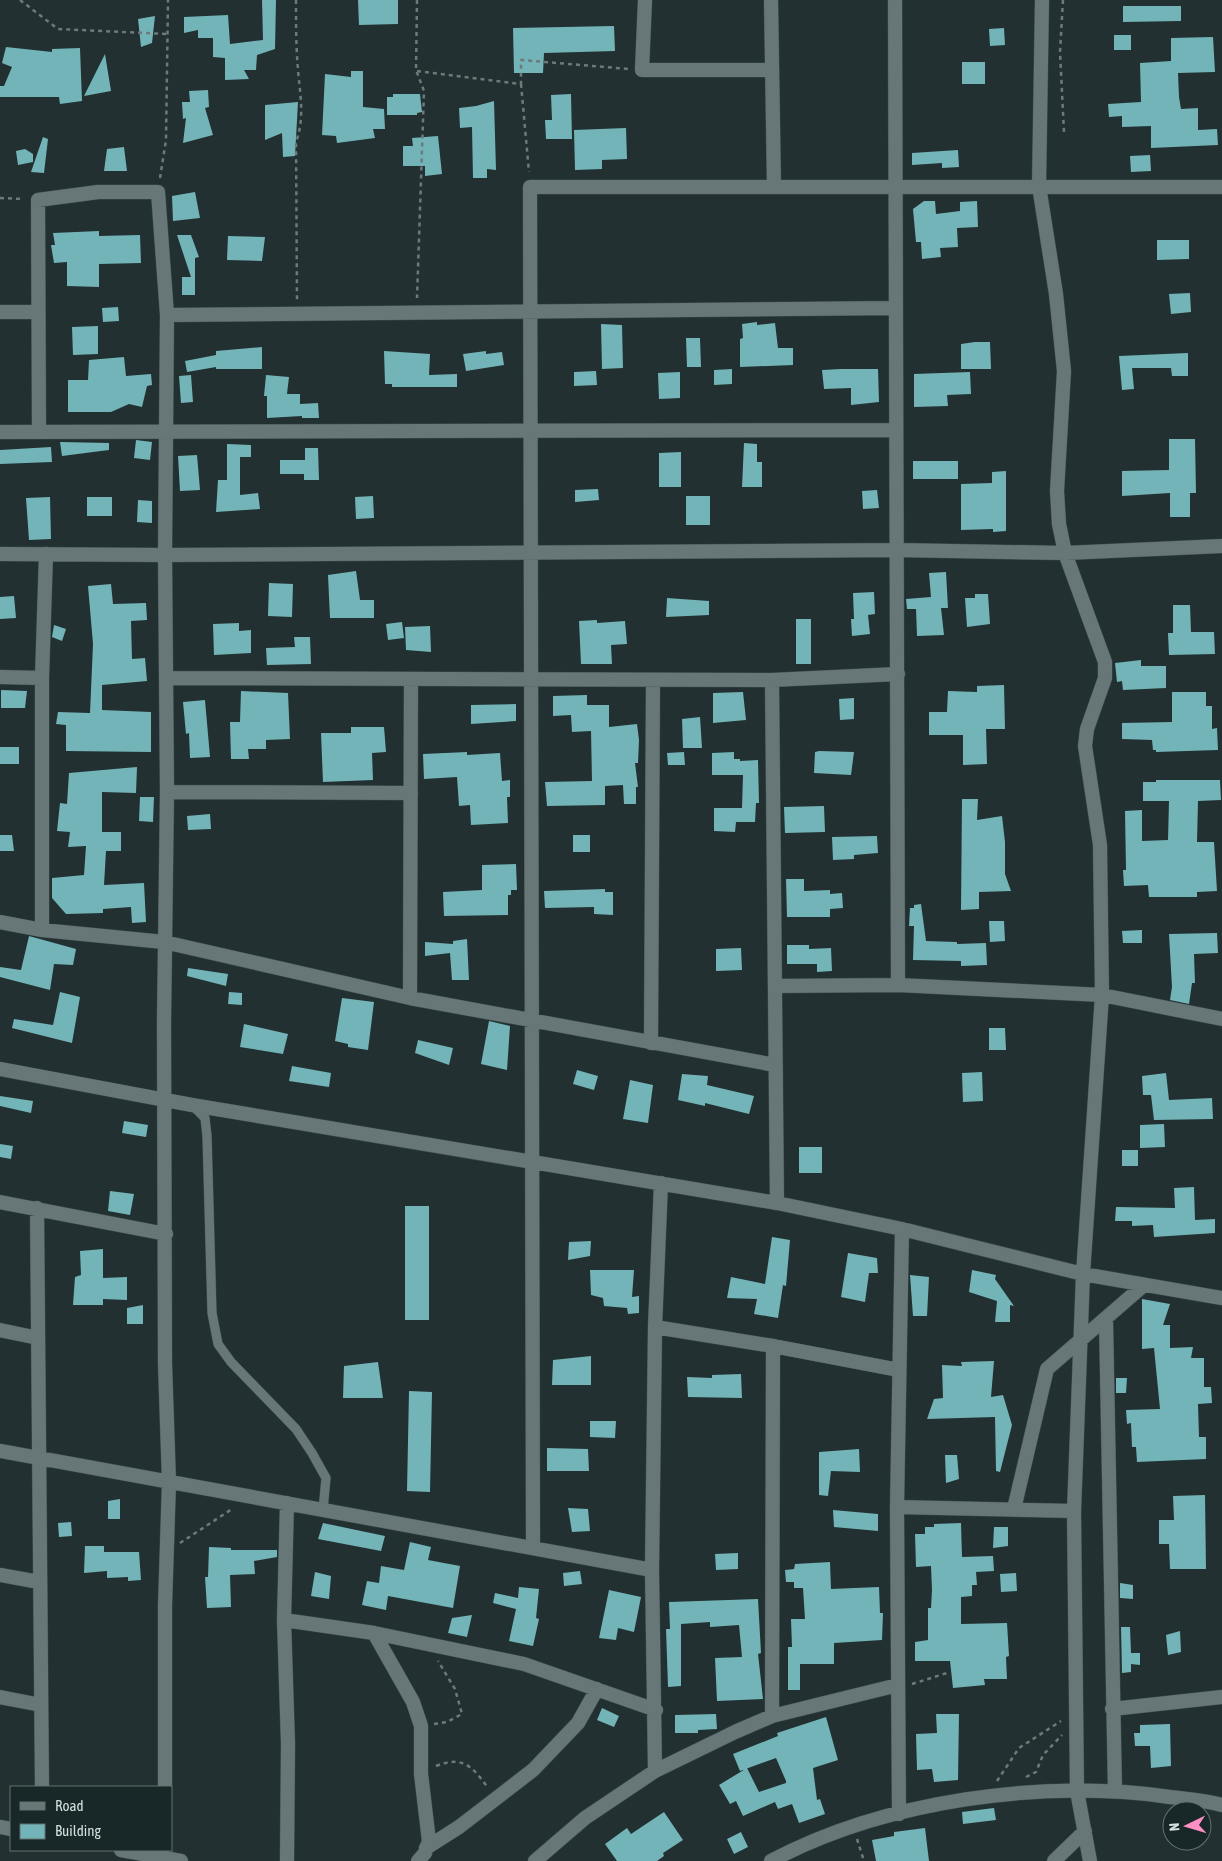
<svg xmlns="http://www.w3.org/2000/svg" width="1222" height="1861" viewBox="0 0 1222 1861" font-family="'Asap Condensed',sans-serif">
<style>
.building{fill:#73b4b8}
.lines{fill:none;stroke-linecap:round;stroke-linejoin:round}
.service-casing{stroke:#3f4c4c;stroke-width:10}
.minor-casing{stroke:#3f4c4c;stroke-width:15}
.path{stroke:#6d7a7a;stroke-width:2.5;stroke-dasharray:4 4;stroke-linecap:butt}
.service{stroke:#677778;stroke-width:9}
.minor{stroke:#677778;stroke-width:14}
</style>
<rect width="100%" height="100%" fill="#223031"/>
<!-- building -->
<path class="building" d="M262 0H276L275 49 257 55 256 70H244L249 79 225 80V58L213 57V38H198V30L184 33V17L228 15 230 44 263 40Z
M358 0H398V24L359 25Z
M1123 6H1181V21L1123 22Z
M155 16 152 43 141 47 138 19Z
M614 26 615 51 544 53 543 73H514L513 28Z
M1004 28 1005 45 990 46 989 29Z
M1114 35H1131V50H1114Z
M1213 37 1215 72 1178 73 1179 97 1181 109 1198 108V130L1217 129 1218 145 1151 148V126L1122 127V116L1109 117 1108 104 1141 102 1140 63 1171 61V38Z
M6 47 52 52V49L80 48 82 101 60 104 59 97H0V86H4L12 67 2 63Z
M105 54 111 91 84 96Z
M962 62H985V84H962Z
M351 71H363V107L384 109 385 129H373L375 138 337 143 336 136 322 135 325 74 351 77Z
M208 90 209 107 205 108 213 135 183 143 186 118 183 119 182 102H190L189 91Z
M393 94H420L422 112 417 113V115H387V97H393Z
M571 94 572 139H546L545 120H552L551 95Z
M494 101 496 170 487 169V178H473L472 127 460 128 459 108 476 106Z
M298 102 295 156 283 157 282 133 265 140V105Z
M626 128 627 159 602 160V169L575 170 574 130Z
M438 136 442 174 425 176V166H403V146H413L412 138Z
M43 137 48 139 44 173 31 172Z
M124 147 127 171H104L107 149Z
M25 149 33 154V162L18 165 16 151Z
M958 150 959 167 942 168V163L912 165V153Z
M1150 155 1151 171 1131 172 1130 156Z
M195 192 200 218 173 221 172 196Z
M924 201H935L936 214 960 211V202L977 201 978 227 957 228 958 247 940 248 941 257 922 259 921 242H916L913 209Z
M99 231V236L140 235 141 263 99 264V287L67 286V262L54 263 51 245H55L53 233Z
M177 235H191L199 257 195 258V295H182V277H191Z
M228 236 265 237 262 261 227 260Z
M1157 240H1189V259L1157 260Z
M1190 293 1191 312 1171 314 1169 294Z
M118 307 119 321 103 322 102 308Z
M757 322V325L775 323 778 348H793V365L740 367V339L743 338 742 324Z
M601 324 622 325 623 368 602 369Z
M98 326V354L73 355 72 327Z
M686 338H700L701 367H687Z
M975 342H990L991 369H961V344Z
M262 347V369H216V367L187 372 185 361 216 355V351Z
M384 351 430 354 429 375 457 374V387H392V384H385Z
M486 351V354L502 352 504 365 466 371 463 354Z
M1188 353V376H1172L1171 368H1132L1134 389 1122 390 1119 356Z
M124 357 126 376 151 374 152 385 147 386 142 407 129 404 111 412H68V380H88L89 360Z
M732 369V384L714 385V370Z
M841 369H878L879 402 851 405V388L824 389 822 370Z
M596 371 597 385 574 386V372Z
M680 372V398L659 399 658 373Z
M970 372 971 394 947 395 948 406 914 407V374Z
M191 375 193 402 181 403 179 376Z
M266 375 289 377 287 394H300V404L318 403 319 418H302V416L267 418V396H264Z
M1169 439H1195L1196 493H1190V517H1170V493L1122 496V471L1169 470Z
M136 440 152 442 150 460 134 458Z
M60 442 109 443V450L62 456Z
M744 443 757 444V462H762V487H742Z
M227 444 251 445V457H240V495L258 493 260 509 216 512 218 480H227Z
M51 447 52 462 0 464V450Z
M305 448H318L319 480H304V474H280V460H305Z
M681 452V487H659V453Z
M197 455 200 490 180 491 178 456Z
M913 461H958V479H913Z
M1006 471V531L993 532V529L961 530V484L992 483V472Z
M598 489 599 500 575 502V490Z
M877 490 879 508 863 509 862 491Z
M373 496 374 518 356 519 355 497Z
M686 496H710V525H686Z
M50 497 51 539 29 540 26 498Z
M87 497H112V516H87Z
M138 500 152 501V523L137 522Z
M356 571 360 600H374V618H330L328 575Z
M946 572 948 608H941L944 635 917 636 916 609H907L906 599 931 597 929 573Z
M269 583 293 584 292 617 268 616Z
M111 584 113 604 146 603 147 620 131 621 132 659 145 658 147 681 102 685V710L151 712V752L66 751V725L56 724 58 712 90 713 93 644 88 586Z
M874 592 875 614 868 615 870 634 852 636 851 619H854L853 593Z
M975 594H988L990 624 967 627 965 598H975Z
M14 596 16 618 0 619V597Z
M667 598 709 601V615L666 617Z
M1173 605H1190L1191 632H1214L1215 654 1169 655 1168 633H1173Z
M796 619H811V664H796Z
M597 620V623L625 621 627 644 611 645 612 664H581L579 621Z
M402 622 404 638 388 640 386 624Z
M239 623V631L251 630V653L214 655 213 624Z
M54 625 66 629 62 641 52 637Z
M430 626 431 652 406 650 405 627Z
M294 637H310L311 664 267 665 266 648 295 647Z
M1141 660V666H1166V688L1123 690 1122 681 1117 682 1115 663Z
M1004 685 1005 729H986L987 764 963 765V735H929V712H947L948 691 977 692V686Z
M1 690 27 691 25 708H1Z
M241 691 288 693 290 739 266 740V749H248L249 759H231L230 722H240Z
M743 692 746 720 713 723V693Z
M1172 692H1206V706H1212V729L1217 728 1218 750 1156 752V750H1153L1152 740 1122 739V723L1172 722Z
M587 695V705H609V727L637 724 639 740 638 763H635L638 787H636V804H624L623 785 605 786V805L547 806 545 782 592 781 591 731 572 732 571 715 553 716V696Z
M854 698V719L840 720 839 699Z
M205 700 210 757 190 758 189 733 186 734 183 702Z
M516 704V721L471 724V705Z
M700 717 702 748H683L682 719Z
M351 727H384L386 752 372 753 373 780 323 782 321 733H351Z
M0 747H19V764H0Z
M819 751 854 752 851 775 814 773 815 752Z
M467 752V755L500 753 502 781 510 780V797H507L508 823 471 825 470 805 459 806 457 777 424 779 423 754Z
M684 752 685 765H668L667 753Z
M734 752V759H740V761L758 760 759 803H756L755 822H736L735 832 714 831V808H742L743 775H712V753Z
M137 767 136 793 102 792V832H121V851H106L104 885 144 883 146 922 132 923 131 907 103 909V913L66 914 52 898V878L84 875 86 846 68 847 70 832 57 831 60 803 67 804 69 773Z
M1156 780H1220L1221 800 1198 801 1197 842H1214L1217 891 1197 892V897H1149L1148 885 1124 886 1123 870H1126L1125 811 1142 810V841L1168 840 1169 801H1143V782H1156Z
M140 797H154L153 822 139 821Z
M962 799H978L977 820 1002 816 1005 842V874L1011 891 979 892V909L961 910Z
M824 806 825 832 785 833 784 807Z
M210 814 211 829 188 830 187 816Z
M0 835H12L14 851H0Z
M573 835H590V852H573Z
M877 836 878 853 854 855V859L833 860 832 837Z
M516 864 517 890H511V895H508V915L444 916 443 892 482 890V865Z
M786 879H804V891L830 890V894L842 893 843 908 830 909V917H787Z
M605 889V892H613V915L594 914V907L545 908 544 891Z
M921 904 926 941 957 942V944L986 943 987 965 961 966V961L913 960 914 926H909L910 908H914V905Z
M989 921H1004L1005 941 990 942Z
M1142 930V943H1123L1122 931Z
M1217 933 1218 953 1194 954 1195 983H1192L1189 1004 1170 1000 1172 987 1169 934Z
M29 936 76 949 73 965 54 964 50 990 0 977V967L21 970Z
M467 939 469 980H452L450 953 425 956V942L453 944V941Z
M787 945H809V949L831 948 832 971 817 972V964H787Z
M741 948 742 970 716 971V949Z
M188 968 228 974 226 986 187 976Z
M60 992 80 997 72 1043 12 1028 14 1019 53 1025Z
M229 992 242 993V1005L228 1004Z
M342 998 374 1002 368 1050 348 1047V1044L335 1041Z
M489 1021 510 1026 507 1070 481 1064Z
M244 1024 288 1034 283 1054 240 1047Z
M989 1028H1005L1006 1050H989Z
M418 1040 453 1048 449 1065 415 1053Z
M292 1066 331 1073 329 1087 289 1081Z
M577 1070 598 1076 594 1090 573 1084Z
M982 1072 983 1101 963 1102 962 1073Z
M1166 1073 1169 1100 1212 1098 1213 1119 1154 1120 1151 1095H1143L1142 1076Z
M682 1074 708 1076 707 1085 754 1096 749 1114 705 1103V1106L678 1100Z
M630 1080 653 1085 648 1123 623 1119Z
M0 1096 33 1101 31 1113 0 1106Z
M124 1121 148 1125 146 1137 122 1133Z
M1164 1124 1165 1147 1140 1148V1125Z
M0 1144 13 1146 11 1159 0 1157Z
M799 1147H822V1173H799Z
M1122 1150H1138V1166H1122Z
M1194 1187 1195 1220 1215 1219V1233L1154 1237 1153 1225 1132 1226V1221H1115L1116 1207 1175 1208 1174 1188Z
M110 1191 134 1194 130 1215 108 1211Z
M405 1206H429V1320H405Z
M772 1237 790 1240 786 1286 783 1285 778 1318 754 1314 757 1299 727 1298 731 1277 765 1284Z
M591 1241 590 1256 568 1260 569 1242Z
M103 1249V1278L127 1277V1300L103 1299V1305H73L75 1277 81 1275 80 1251Z
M848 1253 877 1258 878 1273H869L865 1302 841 1297Z
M590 1270H634L632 1297 639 1296V1313L628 1314 627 1308 604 1306 603 1298 591 1295Z
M972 1270 996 1275 995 1279 1014 1306 1010 1305V1322H995L997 1301 969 1292Z
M910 1275 929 1277 927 1316H913Z
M1142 1299 1170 1304 1163 1325H1170V1348L1193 1347 1191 1358H1204V1387H1211L1212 1403 1198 1404 1199 1437H1206V1459L1137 1462 1136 1447H1132L1131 1423 1127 1424 1126 1410 1160 1409 1154 1348 1142 1349Z
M143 1305V1324H127V1308Z
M591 1356V1385H552L553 1360Z
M994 1361 991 1397 1003 1395 1012 1425 1000 1472 996 1471 995 1417 927 1419 934 1399 943 1398 942 1365 962 1366 961 1362Z
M378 1362 383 1398H343L344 1366Z
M741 1374 742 1398 688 1397 687 1377 712 1378V1375Z
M1116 1378H1127L1126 1393H1116Z
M409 1391 432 1392 430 1492 407 1491Z
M590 1421H616L615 1438 590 1437Z
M547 1448 588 1449 589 1471H547Z
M859 1449 860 1472 831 1471 828 1496 819 1495V1452Z
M945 1455H957L959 1479 946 1483Z
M1205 1495 1206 1569H1170L1169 1544H1159V1520H1174L1173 1496Z
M120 1499V1519H108V1501Z
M568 1508 588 1509 590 1531 572 1532Z
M833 1510 878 1514V1531L834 1527Z
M71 1522 72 1536 59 1537 58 1523Z
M323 1523 385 1536 381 1551 318 1539Z
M961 1523 962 1557 993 1556 994 1571 976 1572 977 1585H972V1596L961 1597V1624L1007 1623 1009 1656 1006 1657 1007 1679H984L985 1685 953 1688 950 1661H915V1642L928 1640V1608H931L932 1590 931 1566 916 1567 915 1534H925V1527H934V1524Z
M994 1527H1008V1546L993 1548Z
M410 1542 431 1547 428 1560 460 1566 453 1608 388 1596 386 1610 362 1605 367 1581 379 1583 381 1566 404 1570Z
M85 1546H104V1552H139L141 1580 128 1581V1577L107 1578V1571L84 1573Z
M209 1547 231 1548V1550H277V1557L254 1561 255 1574 230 1575 231 1607 207 1608 205 1577H208Z
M738 1553V1569L716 1570 715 1554Z
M830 1562 831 1589 879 1587 880 1613H883L882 1640 834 1643V1664H800V1690H788V1647H792L791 1619H805L803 1588H794V1582H786L785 1570 794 1569 795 1564Z
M580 1571 582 1584 564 1586 563 1573Z
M315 1572 331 1576 329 1599 311 1596Z
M1016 1573 1017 1591 1001 1592 1000 1574Z
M1120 1583 1133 1585V1599L1120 1598Z
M519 1587 539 1589 536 1618 539 1619 533 1646 509 1641 516 1609 493 1603 495 1593 518 1598Z
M609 1590 641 1597 634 1632 618 1628 616 1640 599 1638Z
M758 1599 761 1653 758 1654 763 1699 717 1701 715 1658 742 1657 739 1625 710 1627V1622L681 1624V1686L668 1687 666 1629H670L669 1602Z
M472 1615 467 1637 448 1633 452 1618Z
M1121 1627H1130L1131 1653H1140V1665L1131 1664V1672L1122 1673Z
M1180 1631 1181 1652 1168 1655 1166 1635Z
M602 1708 619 1716 614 1727 597 1720Z
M716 1714 717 1729 698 1730V1733H675V1715Z
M936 1714H959L958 1780 934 1782 932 1769 917 1770 916 1734 937 1733Z
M826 1717 838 1760 813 1768 817 1800 820 1799 825 1814 799 1823 792 1804 778 1809 775 1802 743 1816 736 1801 730 1804 719 1785 747 1768 759 1792 786 1783V1781L776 1758 740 1771 733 1754 778 1736 777 1733Z
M1170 1724 1171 1766 1151 1768 1150 1746H1135L1134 1733H1140V1725Z
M994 1808 996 1820 963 1824 962 1812Z
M664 1812 683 1840 663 1853 664 1856 657 1861H617L605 1844 627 1828 631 1834Z
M925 1828 929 1861H876L872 1840 894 1836V1832Z
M741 1832 748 1847 734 1854 727 1839Z"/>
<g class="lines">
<defs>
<path id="service" d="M192 1105 205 1118 207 1136 212 1313 218 1344 231 1362 296 1429 312 1453 326 1478 323 1510"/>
<path id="minor" d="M645 0 642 70H771
M771 0 774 187
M895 0 898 985
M1042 0 1039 186 1056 294 1064 371 1057 491 1059 524 1065 553 1105 662V678L1087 729 1085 746 1100 845 1102 995 1083 1274 1074 1511 1077 1791 1090 1861
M0 312H37
M167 315 896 308
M0 432 896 430
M39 432 38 200 98 192H158L167 315 165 555 167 792 164 1022 165 1364 169 1482 165 1606V1787
M0 554 165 555 897 550 1065 553 1222 546
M0 677 42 678
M167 678 772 680 898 674
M772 680 777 1203
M167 792 411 793
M0 922 42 930 164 942 410 998 775 1065
M42 930V678L46 554
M775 986 898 985 1102 995 1222 1019
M410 998 411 679
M651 1043 653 680
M0 1069 192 1105 777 1203 902 1229 1083 1274 1222 1298
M0 1202 166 1234
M37 1208 42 1787
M1106 1320 1115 1791
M655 1327 773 1346 899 1370
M0 1330 38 1338
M0 1451 652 1570
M897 1507 1074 1511
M1014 1509 1047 1369 1144 1285
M533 1548 530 187H1222
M0 1575 39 1582
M284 1620 374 1633 524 1664 656 1710
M374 1633 413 1702 421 1726V1774L429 1841 425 1853 418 1861
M0 1697 41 1705
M1112 1709 1222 1697
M772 1716 773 1346
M655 1771 652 1570 655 1327 661 1183
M899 1814 897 1507 902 1229
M0 1827 11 1829
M426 1848 459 1827 533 1770 578 1723 597 1689
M121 1850 181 1861
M287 1861 288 1744 284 1620 287 1503
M535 1861 585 1818 655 1771 735 1732 772 1716 898 1685
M771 1861C886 1800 1042 1779 1170 1797 1187 1799 1205 1800 1222 1805
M1054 1861 1085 1831"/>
</defs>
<!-- service casing -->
<use href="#service" class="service-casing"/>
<!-- minor casing -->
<use href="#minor" class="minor-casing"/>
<!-- path -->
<path class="path" d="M20 0 58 29 167 34
M296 0C296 23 296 47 298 70 300 95 305 117 296 142L297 300
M417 0 416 70 424 91 417 298
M1063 0 1060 52 1064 132
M417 71 521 84V60L629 69
M521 84 529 172
M160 178 166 140 168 0
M0 198 23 199
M180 1543 232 1509
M912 1684 947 1673
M434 1724 447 1722 462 1714 455 1689 438 1661
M436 1766C463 1755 473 1767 488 1788
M1026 1777 1036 1772 1043 1755 1062 1735
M997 1781 1019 1748 1061 1721
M857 1839 864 1861"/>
<!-- service -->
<use href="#service" class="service"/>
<!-- minor -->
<use href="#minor" class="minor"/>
</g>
<!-- legend -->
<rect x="10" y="1786" width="162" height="65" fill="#182727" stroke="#647171"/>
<rect x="20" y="1802" width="25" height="8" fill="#677778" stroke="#647171"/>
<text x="55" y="1811" font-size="15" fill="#d5dfdf">Road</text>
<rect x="20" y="1824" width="25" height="15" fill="#73b4b8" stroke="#647171"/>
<text x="55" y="1836" font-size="15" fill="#d5dfdf">Building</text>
<!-- north arrow -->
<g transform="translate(1187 1826) rotate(265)"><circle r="24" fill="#182727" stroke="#647171"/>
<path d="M0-4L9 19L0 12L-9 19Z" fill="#fc8fc3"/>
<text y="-8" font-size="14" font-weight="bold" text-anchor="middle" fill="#d5dfdf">N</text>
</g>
</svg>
